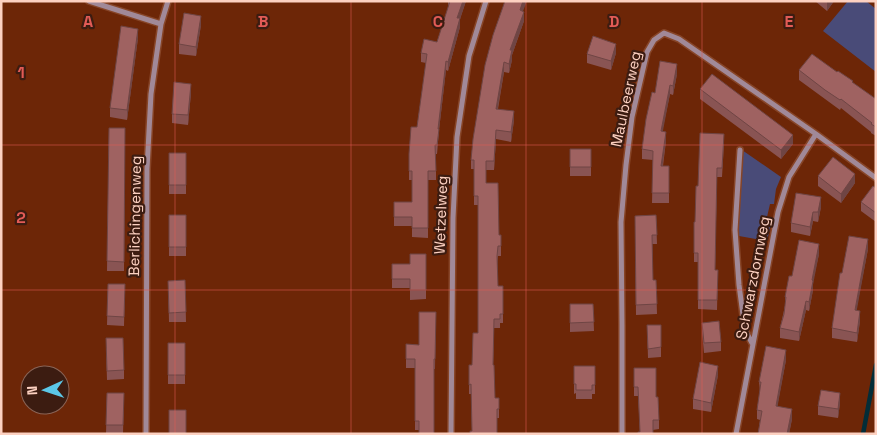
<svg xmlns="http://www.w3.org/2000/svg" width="877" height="435" viewBox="0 0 877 435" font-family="'Space Grotesk',sans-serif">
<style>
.green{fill:#494b78}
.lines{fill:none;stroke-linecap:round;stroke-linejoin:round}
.stream{stroke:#032d38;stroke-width:4.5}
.minor-casing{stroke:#874528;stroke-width:8}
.minor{stroke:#a18998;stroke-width:5}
.wall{fill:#895453}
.shaded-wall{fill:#6f4544}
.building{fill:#9f6261;stroke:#6f4544}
.grid{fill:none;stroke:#e25b56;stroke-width:1;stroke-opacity:0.55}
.labels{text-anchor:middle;stroke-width:4.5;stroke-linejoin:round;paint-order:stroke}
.street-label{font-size:15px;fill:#fdd1c1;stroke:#3c1c11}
.grid-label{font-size:16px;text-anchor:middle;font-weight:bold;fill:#e25b56;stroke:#3c1c11;stroke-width:4.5;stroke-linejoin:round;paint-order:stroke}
</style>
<rect width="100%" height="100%" fill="#6d2607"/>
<!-- green -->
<path class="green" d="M848 1H866L876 9V72L823 31Z
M742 150 781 177 776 189 774 204H770L767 217 772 220 767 241 739 236 738 215Z"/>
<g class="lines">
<!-- stream -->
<path class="stream" d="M863 434 876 365"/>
<defs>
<path id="minor" d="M89 1 161 24
M740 150 735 230 739 285 745 330 752 343
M146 434 147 169 151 94 161 24 168 1
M451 434 453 218 457 137 469 56 486 1
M622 434V325L621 222 626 165 632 117 647 52 654 40 664 33 679 39 816 134 876 178
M736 434 778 212 789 177 816 134"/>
</defs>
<!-- minor casing -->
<use href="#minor" class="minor-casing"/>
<!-- minor -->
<use href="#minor" class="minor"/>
</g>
<!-- wall -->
<path class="wall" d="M448 1H466L460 19V27L448 71 446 70 439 130 437 154H436V180H428V238L412 237V226H394V202H412V180H409V154L417 127 426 63 421 62V53L437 42 449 6 448 5Z
M505 1 523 11 524 21 512 55V60L509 73 504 72 498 109 514 120 511 142 496 139 494 170H486V183L499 235H501V256H498L497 264 498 286H503V323H500V328H494L493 365 495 398H499V418H497L472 431 471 394H469V365H472L478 333V205H474V169H471V160Z
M815 1H834L827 11Z
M201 25 196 56 179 54V44Z
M138 38 127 120 110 117V108Z
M616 53 611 70 587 63V54Z
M799 70 837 72 853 83 876 99V136L871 133V132L841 108 840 110 825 99 799 80Z
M677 74 673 95 670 94 662 132 666 141 663 166H669V203H652L653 160 642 159V149L655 93Z
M700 89 793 144 781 159 700 99Z
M191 93 188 125 172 123V114Z
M109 128H125L124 271H107Z
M724 143 722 177H717L715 270H718L717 310 698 309V262H694V222H695L698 186Z
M570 149H591V176H570Z
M169 153H186V194H169Z
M818 176 855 183 841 203 818 186Z
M876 188V222L861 211V202Z
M821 207 818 222 813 221 810 236 791 232V223Z
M169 215H186V256H169Z
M656 215 657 244H652L653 280H656L657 314 636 315 635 216Z
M868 249 856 311 860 321 857 342 832 338V328L842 273Z
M426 254V299L410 300V288H392V264H410Z
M819 254 813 281V290L809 311 806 310 799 341 780 338V328L785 306V297L792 276Z
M185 280 186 322H169L168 281Z
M108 284H125L124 326 107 325Z
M570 304H593L594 331 570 332Z
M436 312 435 369H434L419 430H415V368H406V344L419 345Z
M702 323 721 342V351L704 353 702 332Z
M647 325H661V357L648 358Z
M168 343H185V384H168Z
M106 348 124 370V379L107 380Z
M786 360 777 407 792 419 789 434H758L760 420 757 419V410L760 391 759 382Z
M574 366H595V394H592V399H576V393L574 394Z
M634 368 656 397 659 420V429L640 432 638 396H634Z
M718 375 711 412 693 409V399Z
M107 393H124L123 434H106Z
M840 403 838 418 818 415V406Z"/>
<!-- shaded-wall -->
<path class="shaded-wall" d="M463 1H466L460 19V27L448 71V62L457 18Z
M523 1H527L520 19V10Z
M827 1H834L827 11Z
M524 12V21L512 55V60L509 73V64L510 50Z
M201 16V25L196 56V47Z
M138 29V38L127 120V110Z
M616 44V53L611 70V61Z
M446 61V70L439 130 437 154 438 129Z
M504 62V72L496 118V109Z
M677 64V74L673 95V86Z
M191 84V93L188 125V115Z
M670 85V94L661 141V131Z
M514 111V120L511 142V132Z
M496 130V139L494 170V161Z
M666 132V141L661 176V166Z
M793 135V144L781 159V150Z
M855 174V183L841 203V194Z
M821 197V207L818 222V212Z
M813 212V221L810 236V227Z
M868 239V249L855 320V310Z
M819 244V254L812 290V280Z
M813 281V290L809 311V302Z
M806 301V310L799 341V332Z
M860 311V321L857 342V333Z
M786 350V360L776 415V406Z
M718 366V375L711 412V403Z
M840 393V403L838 418V409Z
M792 409V419L789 434H787Z"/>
<!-- building -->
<path class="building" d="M450 1H463L457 18H460L448 62 446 61 438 129H439L437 145H435L436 171H428V228H412V217H394V202H412V171H409V154L411 127H417L427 54 421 53 424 39 437 42Z
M505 1H523L520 10 524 12 510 50H512L509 64 504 62 496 109 514 111 511 132 496 130 494 161H486V183H498L499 235H501V246H498L497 256 498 286H503V314H500V319H494L493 365H494L495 398H499V409H497V434H470V431H472L471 384 469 385V365H472L473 333H478V196H474V160H471L473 139 485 65 493 35Z
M184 13 201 16 196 47 179 44Z
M121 26 138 29 127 110 110 108Z
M593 36 616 44 611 61 587 54Z
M812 54 837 72 838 71 853 81 852 82 876 99V127L871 124 872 123 841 99 840 100 825 90 799 70Z
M660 61 677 64 673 86 670 85 661 131 666 132 661 166H669V193H652L653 151 642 149 646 119 652 92 655 93Z
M712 74 793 135 781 150 700 89Z
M174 82 191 84 188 115 172 114Z
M109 128H125L124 262 107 261Z
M700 133 724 134 722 168H717L715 270H718L717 300H698V253H694V222H695L696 186H698Z
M570 149H591V167H570Z
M169 153H186V185H169Z
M833 157 855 174 841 194 818 176Z
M873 186 876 188V213L861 202Z
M796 193 821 197 818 212H813L810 227 791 223Z
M169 215H186V247H169Z
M656 215 657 235H652L653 280H656L657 304 636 305 635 216Z
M849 236 868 239 855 310 860 311 857 333 832 328 840 273H842Z
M799 240 819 244 812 280 813 281 809 302 806 301 799 332 780 328 784 314 786 297H785L789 276H792Z
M410 254H426V290H410V279H392V264H410Z
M185 280 186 312 169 313 168 281Z
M108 284H125L124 317 107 316Z
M570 304H593L594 322 570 323Z
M419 312H436L435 359H434V434H419V421H415V359H406V344L419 345Z
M719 321 721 342 704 343 702 323Z
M647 325H661V347L648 349Z
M106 338H123L124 370 107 371Z
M168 343H185V375H168Z
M766 346 786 350 776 406 792 409 787 434H758L762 411 757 410 761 382H759Z
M700 362 718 366 711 403 693 399Z
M574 366H595V385H592V390H576V384H574Z
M634 368H656V397H658L659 420H653V434H638V432H640L638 387H634Z
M821 390 840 393 838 409 818 406Z
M107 393H124L123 425H106Z
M169 410H186V434H169Z"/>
<!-- grid -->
<path class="grid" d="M175 1V434M351 1V434M526 1V434M702 1V434M1 145H876M1 290H876"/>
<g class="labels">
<!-- street labels -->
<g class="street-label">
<text transform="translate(626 99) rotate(-78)" y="5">Maulbeerweg</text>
<text transform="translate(441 215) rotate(-88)" y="5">Wetzelweg</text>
<text transform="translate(135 216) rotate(-89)" y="5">Berlichingenweg</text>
<text transform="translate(753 278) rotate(-79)" y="5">Schwarzdornweg</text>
</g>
</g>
<g class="grid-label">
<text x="88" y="27">A</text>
<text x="263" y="27">B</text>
<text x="438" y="27">C</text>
<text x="614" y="27">D</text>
<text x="789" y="27">E</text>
<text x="21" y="78">1</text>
<text x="21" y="223">2</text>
</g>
<!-- border -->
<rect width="877" height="435" fill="none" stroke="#fdd1c1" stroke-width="5"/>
<!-- north arrow -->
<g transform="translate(45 390) rotate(267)"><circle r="24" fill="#3c1c11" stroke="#896457"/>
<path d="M0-4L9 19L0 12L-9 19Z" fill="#5cc7e7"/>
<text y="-8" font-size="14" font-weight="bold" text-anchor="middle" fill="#fdd1c1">N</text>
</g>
</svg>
